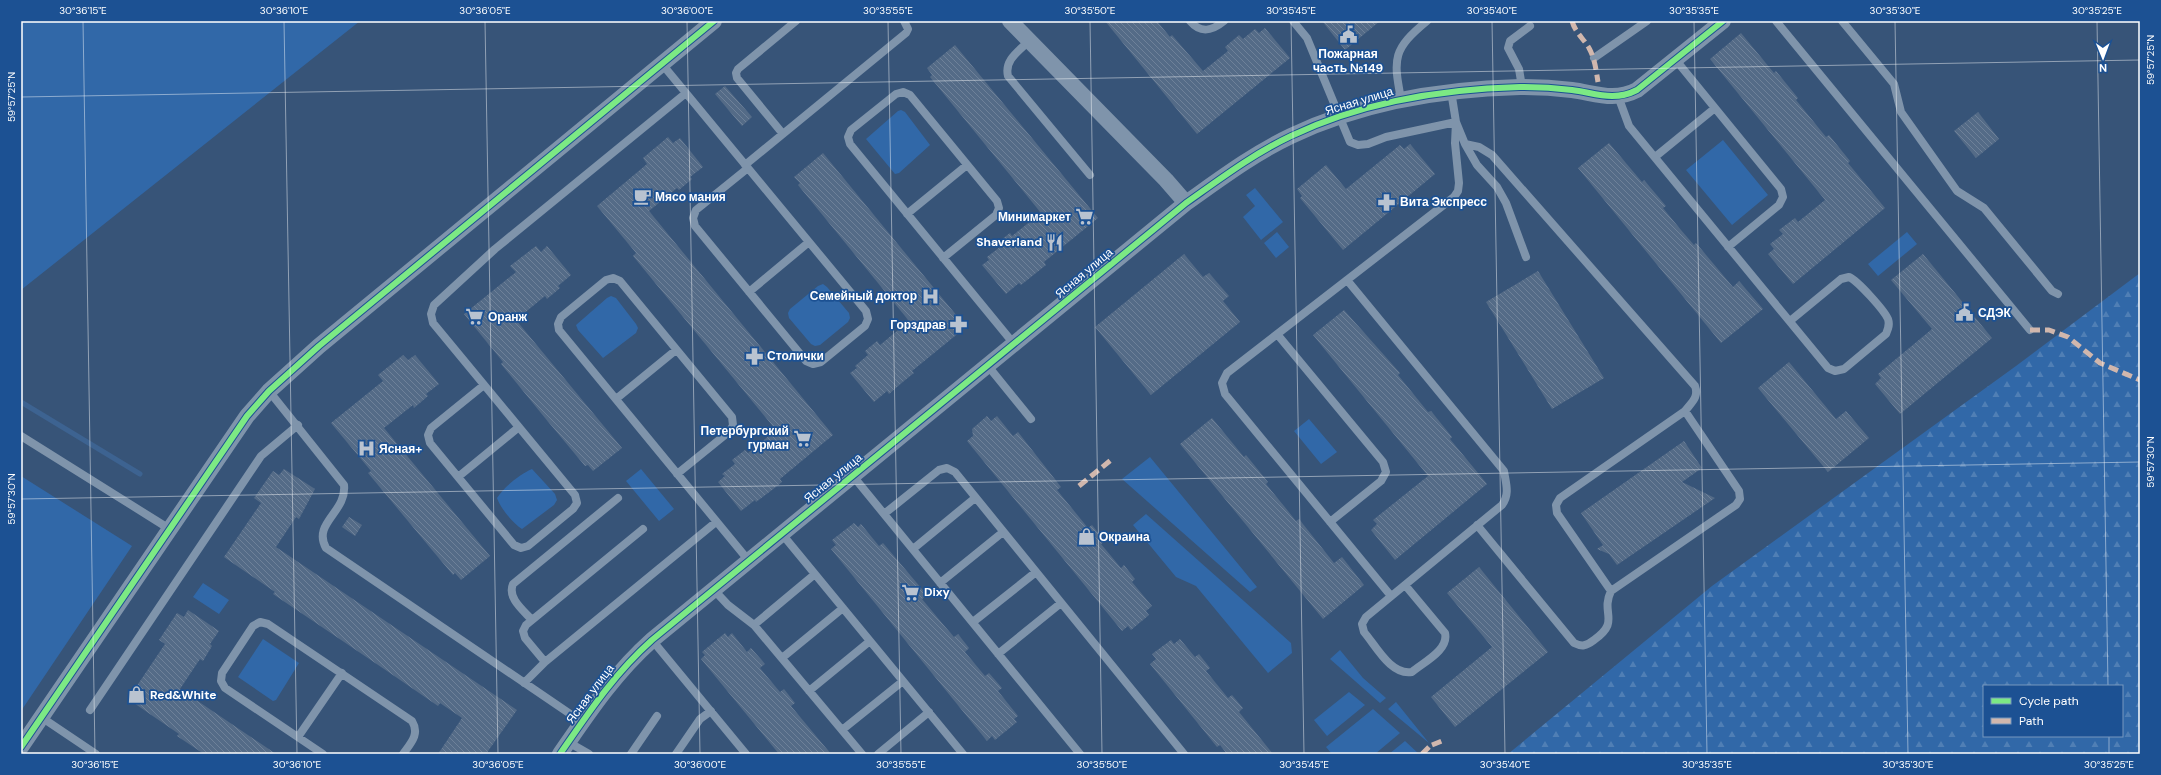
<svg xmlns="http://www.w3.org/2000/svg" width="2161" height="775" viewBox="0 0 2161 775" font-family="'DM Sans',sans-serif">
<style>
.green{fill:#3168a8}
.forest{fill:url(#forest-firs);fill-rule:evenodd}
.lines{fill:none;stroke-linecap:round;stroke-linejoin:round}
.stream{stroke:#3d6391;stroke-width:5}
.building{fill:url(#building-back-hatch)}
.service{stroke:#7f94ab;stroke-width:8}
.minor{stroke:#7f94ab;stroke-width:16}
.quiet{stroke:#d1b7ad;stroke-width:5;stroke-dasharray:10 5;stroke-linecap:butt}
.cycleway-casing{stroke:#1c5193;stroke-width:8}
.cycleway{stroke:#7ce984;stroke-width:6}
.ticks{fill:none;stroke:#fff;stroke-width:1;stroke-opacity:0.45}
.labels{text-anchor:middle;stroke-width:3.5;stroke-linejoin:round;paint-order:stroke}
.poi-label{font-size:12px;font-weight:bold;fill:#fff;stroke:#1c5193;text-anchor:start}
.street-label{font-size:12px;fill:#fff;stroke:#1c5193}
.neatline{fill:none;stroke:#fff;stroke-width:1.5}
.ticks-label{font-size:10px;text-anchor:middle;fill:#fff}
</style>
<defs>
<pattern id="forest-firs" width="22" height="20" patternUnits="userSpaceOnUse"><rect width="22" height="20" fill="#3168a8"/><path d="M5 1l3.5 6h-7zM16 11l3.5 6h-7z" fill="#507fb5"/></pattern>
<pattern id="building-back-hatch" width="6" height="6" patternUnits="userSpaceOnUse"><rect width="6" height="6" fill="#546b87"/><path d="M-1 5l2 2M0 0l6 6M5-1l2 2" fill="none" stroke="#6e8199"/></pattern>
</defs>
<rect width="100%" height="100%" fill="#375478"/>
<!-- green -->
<path class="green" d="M21 21H360L21 290Z
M901 110 905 112 930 145 899 173 895 174 866 139 898 111Z
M1723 140 1768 195 1732 225 1686 170Z
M1255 188 1283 222 1261 240 1243 217 1255 206 1246 195Z
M1277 232 1289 247 1276 258 1264 243Z
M1907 232 1917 244 1878 276 1868 264Z
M823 284 827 287 849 313 850 318 848 322 820 345 815 346 811 344 789 318 788 313 790 309 818 286Z
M611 296 616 298 636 324 638 328 636 333 603 358 578 330 576 325 607 298Z
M1309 419 1337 452 1321 464 1294 431Z
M1150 457 1257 587 1250 592 1122 479Z
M532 469 555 494 557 500 554 505 522 529C512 522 501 509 497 498 504 487 520 474 532 469Z
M641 469 674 509 659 521 626 481Z
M21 476 132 546 21 711Z
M1146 514 1291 643 1292 653 1268 673 1196 586 1176 577 1133 525Z
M203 583 229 600 219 614 193 597Z
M263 639 299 663 276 700 273 701 238 677Z
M1340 650 1363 678 1386 698 1380 703 1330 659Z
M1349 692 1365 705 1327 736 1314 720Z
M1396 702 1429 743 1388 709Z
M1373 709 1400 733 1375 754H1332L1326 747Z
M1405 741 1419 754H1389Z"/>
<!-- forest -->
<path class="forest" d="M2140 273V754H1508L1712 586 2016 366ZM1984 686H2122V736H1984Z"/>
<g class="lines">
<!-- stream -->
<path class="stream" d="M21 402 140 474"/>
</g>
<!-- building -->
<path class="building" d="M1105 21H1157L1170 37 1172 35 1203 71 1228 51 1225 47 1239 35 1243 39 1255 29 1259 33 1265 28 1290 58 1197 134Z
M1322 21H1380L1345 50Z
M1741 33 1774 73 1776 71 1798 98 1796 100 1826 137 1829 135 1850 161 1848 163 1885 208 1793 284 1768 254 1774 249 1770 244 1783 234 1779 230 1795 218 1798 222 1825 200 1710 59Z
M955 45 1098 218 1044 262 1046 265 1021 285 1019 283 1006 294 982 265 989 260 987 257 1000 247 997 243 1010 233 1012 236 1041 213 930 77 932 75 927 68Z
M725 86 752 117 742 126 715 94Z
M1978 112 1999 139 1976 158 1954 131Z
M668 137 673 143 680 138 703 167 690 177 692 179 679 190 677 188 649 211 833 435 780 479 782 482 772 490 756 502 755 500 741 511 718 482 725 476 722 474 735 464 732 460 745 450 748 453 776 430 633 256 636 253 597 206 647 164 643 158Z
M1609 143 1642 182 1644 180 1666 206 1663 208 1681 230 1694 245 1696 243 1733 287 1739 281 1763 309 1721 343 1578 168Z
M1410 144 1435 174 1343 250 1300 198 1302 196 1297 189 1326 165 1346 189 1400 145 1404 149Z
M823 153 966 327 912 371 914 373 904 381 889 394 887 391 874 402 850 373 857 368 855 366 868 355 865 351 877 341 880 345 909 321 798 185 800 183 794 177Z
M536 246 541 252 547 246 571 275 558 286 560 288 547 299 545 296 516 320 622 448 593 471 588 465 585 466 545 418 501 364 503 362 464 314 516 272 510 266Z
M1184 254 1203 277 1209 273 1229 296 1223 301 1240 322 1151 395 1095 327Z
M1923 254 1992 338 1900 414 1875 384 1881 378 1878 374 1932 329 1891 280Z
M1538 271 1604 378 1552 409 1486 302Z
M1344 310 1400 373 1398 375 1428 412 1431 411 1452 437 1450 439 1487 484 1395 560 1371 530 1377 524 1373 520 1428 476 1313 335Z
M403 355 408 360 415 355 439 384 426 394 428 396 414 408 413 405 384 428 490 556 461 580 455 573 453 575 432 550 368 473 371 471 331 423 383 381 378 375Z
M1789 362 1836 419 1846 411 1869 438 1828 472 1758 388Z
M987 416 991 421 997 416 1013 436 1018 432 1061 487 1057 490 1088 528 1092 525 1105 541 1101 544 1121 568 1124 565 1135 579 1132 582 1152 606 1146 611 1149 615 1131 630 1128 626 1122 631 967 441 973 436 972 429Z
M1212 418 1244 457 1246 455 1268 482 1266 484 1284 506 1296 521 1299 519 1334 563 1342 557 1364 585 1323 619 1180 444Z
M1684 441 1702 468 1682 482 1715 498 1617 565 1609 554 1597 549 1603 545 1581 513Z
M284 469 315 489 299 519 296 517 276 547 517 710 486 754H438L462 718 440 703 438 706 387 671 273 594 275 592 224 557 261 503 254 498 273 471 279 475Z
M349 517 362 525 355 536 342 527Z
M854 523 858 527 861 524 879 546 883 543 927 595 922 599 942 623 954 637 958 634 969 648 965 652 985 676 989 673 1002 688 998 691 1018 716 1014 719 1017 722 995 740 992 736 987 741 831 549 836 545 832 540Z
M1479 567 1548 652 1455 727 1431 697 1492 647 1447 593Z
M188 610 219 631 210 644 212 646 203 661 200 659 180 689 276 754H204L177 736 179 734 128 699 165 644 159 640 177 613 184 617Z
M725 633 728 637 732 633 747 652 751 648 765 664 760 668 780 692 784 689 795 703 791 706 831 754H779L701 659 705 655 702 652Z
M1180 639 1195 657 1199 654 1210 668 1206 671 1228 698 1232 695 1243 708 1239 712 1273 754H1227L1220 745 1217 747 1150 664 1156 659 1152 654 1171 640 1174 644Z"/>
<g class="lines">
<!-- service -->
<path class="service" d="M1190 21C1201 34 1212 31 1224 21
M1293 21 1307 38 1350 142 1358 145 1368 144 1386 137 1456 122 1455 143 1459 183 1458 191 1454 197 1227 373 1222 383 1225 394 1391 596
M1776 21 2030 330
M1842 21 1894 84 1901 112 1957 191 1984 208 2052 291 2058 294
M1029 41C1019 51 1004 60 1008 76L1090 175
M1594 58 1647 21
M1675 59 1781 189 1783 197 1779 205 1728 247
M662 64C730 146 798 229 866 311L868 319 865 326 821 362 813 364 806 361 695 226 693 218 696 210 748 168
M1522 87 1519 69 1508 48 1510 41 1530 26
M1451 91 1456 122 1465 144 1479 147 1492 155 1695 386C1699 397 1692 402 1685 411L1560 498 1556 505 1557 513 1611 591
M1618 96 1629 126 1828 368 1835 371 1844 369 1886 334C1888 329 1890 325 1888 319 1884 310 1858 281 1849 277L1841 279 1790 321
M1401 99C1393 58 1393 49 1427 21
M783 134 737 78 736 73 738 69 796 21
M1465 144 1477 165 1497 187 1506 203 1526 257
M1655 157 1715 108
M745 165 906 33 908 29 904 21
M907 214 967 165
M943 258 996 215 999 208 997 201 910 95 903 92 896 94 851 130 848 137 850 144 1014 344
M1347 280 1504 471C1506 484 1510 494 1502 505L1366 617 1362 624 1364 632C1376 646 1391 676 1412 672 1424 662 1449 650 1445 633L1405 585
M749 292 809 242
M1277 334 1383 462 1386 472 1381 481 1330 522
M988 366 1031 419
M484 385 431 428 428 435 430 443 514 545 521 548 528 546 573 509 577 503 575 495 433 323 431 314 434 305 495 249 686 93
M269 391 344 485C347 512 312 523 326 548L582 722
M616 399 676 350
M21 436 168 528
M677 474 730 431 733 425 732 417 620 281 613 278 606 280 561 317 558 324 559 330 749 561
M853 476 1080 754
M458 477 519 427
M884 514 939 470 947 468 955 472 1184 754
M1477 525 1574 643C1582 647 1586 646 1594 640 1621 621 1600 614 1611 591L1736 505 1740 499 1739 491 1685 411
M782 534 963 754
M913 549 975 498
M940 583 1003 532
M714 590 728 605 754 625 862 754
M532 620C523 610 507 598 513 584L618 498
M973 622 1036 572
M754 625 815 574
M652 640 746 754
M998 654 1061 603
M782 658 843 608
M545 662 525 638 523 631 526 625 643 529
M524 683 545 662 716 522
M809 691 870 641
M90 710 261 456 298 425
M41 717 96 754
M842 730 903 681
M298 737 342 673
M568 742 589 754
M323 754 225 688 221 681 222 673 253 626 260 622 268 624 412 721C420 734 411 743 403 754
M631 754 657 716
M676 754 700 719 711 711
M878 754 929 712"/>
<!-- minor -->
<path class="minor" d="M1010 21 1166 180 1186 203
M21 747 247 416 269 391 319 346 714 21
M560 754C589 712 614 674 652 640L1186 203C1220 179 1253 154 1291 136 1362 102 1442 89 1520 87 1537 87 1555 88 1572 90 1595 93 1614 102 1637 90L1723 21"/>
<!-- quiet -->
<path class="quiet" d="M1572 21C1575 32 1583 38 1589 48 1595 59 1596 70 1598 82
M2030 330H2049L2068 337 2100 363 2140 380
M1079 486 1111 460
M1432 745 1442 741
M1422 754 1429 747"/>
<defs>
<path id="cycleway" d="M21 747 247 416 269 391 319 346 714 21
M560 754C589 712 614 674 652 640L1186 203C1220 179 1253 154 1291 136 1362 102 1442 89 1520 87 1537 87 1555 88 1572 90 1595 93 1614 102 1637 90L1723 21"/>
</defs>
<!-- cycleway casing -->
<use href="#cycleway" class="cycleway-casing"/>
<!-- cycleway -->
<use href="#cycleway" class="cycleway"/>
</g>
<!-- ticks -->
<path class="ticks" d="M83 21 95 754M284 21 297 754M485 21 498 754M687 21 700 754M888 21 901 754M1090 21 1102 754M1291 21 1304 754M1492 21 1505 754M1694 21 1707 754M1895 21 1908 754M2097 21 2108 686M21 97 2140 60M21 499 2140 462M2109 736V754"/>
<!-- icons -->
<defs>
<symbol id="civic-bare" viewBox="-9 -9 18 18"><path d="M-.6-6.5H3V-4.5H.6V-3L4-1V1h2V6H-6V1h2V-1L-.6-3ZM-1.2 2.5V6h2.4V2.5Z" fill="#b9c3d0" stroke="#1c5193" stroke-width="2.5" paint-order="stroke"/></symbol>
<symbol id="cafe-bare" viewBox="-9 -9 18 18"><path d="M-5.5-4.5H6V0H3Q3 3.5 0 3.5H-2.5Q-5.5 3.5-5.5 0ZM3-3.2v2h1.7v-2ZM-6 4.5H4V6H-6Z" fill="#b9c3d0" stroke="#1c5193" stroke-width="2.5" paint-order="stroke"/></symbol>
<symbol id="pharmacy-bare" viewBox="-9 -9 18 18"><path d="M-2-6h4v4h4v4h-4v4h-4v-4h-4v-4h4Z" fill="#b9c3d0" stroke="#1c5193" stroke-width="2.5" paint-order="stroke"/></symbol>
<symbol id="supermarket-bare" viewBox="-9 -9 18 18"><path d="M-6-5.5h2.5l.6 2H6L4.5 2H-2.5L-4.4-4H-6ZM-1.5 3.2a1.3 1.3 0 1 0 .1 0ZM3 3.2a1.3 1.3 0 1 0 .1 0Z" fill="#b9c3d0" stroke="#1c5193" stroke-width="2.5" paint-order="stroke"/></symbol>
<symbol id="restaurant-bare" viewBox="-9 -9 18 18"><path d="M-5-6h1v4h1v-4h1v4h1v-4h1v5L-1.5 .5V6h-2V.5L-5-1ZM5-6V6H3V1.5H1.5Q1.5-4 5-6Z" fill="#b9c3d0" stroke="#1c5193" stroke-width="2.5" paint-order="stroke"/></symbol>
<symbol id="hospital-bare" viewBox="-9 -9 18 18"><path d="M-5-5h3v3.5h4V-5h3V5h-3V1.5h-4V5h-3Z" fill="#b9c3d0" stroke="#1c5193" stroke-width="2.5" paint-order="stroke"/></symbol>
<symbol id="shop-bare" viewBox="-9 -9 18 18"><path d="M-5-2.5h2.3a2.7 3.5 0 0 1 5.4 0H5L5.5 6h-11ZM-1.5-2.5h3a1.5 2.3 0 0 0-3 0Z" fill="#b9c3d0" stroke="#1c5193" stroke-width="2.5" paint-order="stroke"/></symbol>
</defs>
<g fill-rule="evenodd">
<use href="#civic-bare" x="1336" y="22" width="25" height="25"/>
<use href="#cafe-bare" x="630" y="184" width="25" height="25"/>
<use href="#pharmacy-bare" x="1374" y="190" width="25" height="25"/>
<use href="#supermarket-bare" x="1072" y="204" width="25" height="25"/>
<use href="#restaurant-bare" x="1042" y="230" width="25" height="25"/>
<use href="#hospital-bare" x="918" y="284" width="25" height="25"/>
<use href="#civic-bare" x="1952" y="300" width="25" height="25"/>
<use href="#supermarket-bare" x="462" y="304" width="25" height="25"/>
<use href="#pharmacy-bare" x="946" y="312" width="25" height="25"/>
<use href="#pharmacy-bare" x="742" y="344" width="25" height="25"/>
<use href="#supermarket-bare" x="790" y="426" width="25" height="25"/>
<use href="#hospital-bare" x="354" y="436" width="25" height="25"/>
<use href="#shop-bare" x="1074" y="524" width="25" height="25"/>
<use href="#supermarket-bare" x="898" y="580" width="25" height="25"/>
<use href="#shop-bare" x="124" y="682" width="25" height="25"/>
</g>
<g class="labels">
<!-- poi labels -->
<g class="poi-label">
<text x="1348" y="58" text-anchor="middle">Пожарная<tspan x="1348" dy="14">чаcть №149</tspan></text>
<text x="655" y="201">Мясо мания</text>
<text x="1400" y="206">Вита Экспресс</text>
<text x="1071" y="221" text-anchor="end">Минимаркет</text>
<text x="1042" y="246" text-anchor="end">Shaverland</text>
<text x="917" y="300" text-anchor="end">Семейный доктор</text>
<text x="1978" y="317">СДЭК</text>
<text x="488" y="321">Оранж</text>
<text x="946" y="329" text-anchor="end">Горздрав</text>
<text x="767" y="360">Столички</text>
<text x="789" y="435" text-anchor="end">Петербургский<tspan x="789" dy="14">гурман</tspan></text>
<text x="379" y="453">Ясная+</text>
<text x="1099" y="541">Окраина</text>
<text x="924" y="596">Dixy</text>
<text x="150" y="699">Red&amp;White</text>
</g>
<!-- street labels -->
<g class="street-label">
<text transform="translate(1359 101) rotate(-17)" y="4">Ясная улица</text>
<text transform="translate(1084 273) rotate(-40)" y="4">Ясная улица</text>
<text transform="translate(833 478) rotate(-39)" y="4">Ясная улица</text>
<text transform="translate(590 694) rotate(-53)" y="4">Ясная улица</text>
</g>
</g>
<!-- border -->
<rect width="2161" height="775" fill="none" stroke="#1c5193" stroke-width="44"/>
<!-- legend -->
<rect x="1983" y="685" width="140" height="52" fill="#1c5193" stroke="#7797be"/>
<rect x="1991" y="698" width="20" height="6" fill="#7ce984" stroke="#7797be"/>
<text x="2019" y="705" font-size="12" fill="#ffffff">Cycle path</text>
<rect x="1991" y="718" width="20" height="6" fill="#d1b7ad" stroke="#7797be"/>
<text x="2019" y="725" font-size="12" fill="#ffffff">Path</text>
<!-- north arrow -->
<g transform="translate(2103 58) rotate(179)" stroke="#1c5193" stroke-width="3" paint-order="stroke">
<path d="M0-3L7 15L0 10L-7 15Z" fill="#ffffff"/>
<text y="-6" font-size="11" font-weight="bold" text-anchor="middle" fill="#ffffff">N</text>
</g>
<rect x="22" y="22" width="2117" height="731" class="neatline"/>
<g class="ticks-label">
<text x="83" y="14">30°36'15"E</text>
<text x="284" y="14">30°36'10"E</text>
<text x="485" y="14">30°36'05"E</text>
<text x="687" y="14">30°36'00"E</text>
<text x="888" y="14">30°35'55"E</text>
<text x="1090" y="14">30°35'50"E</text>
<text x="1291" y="14">30°35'45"E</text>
<text x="1492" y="14">30°35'40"E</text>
<text x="1694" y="14">30°35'35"E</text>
<text x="1895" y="14">30°35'30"E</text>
<text x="2097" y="14">30°35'25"E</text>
<text transform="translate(2150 60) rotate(-90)" y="4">59°57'25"N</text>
<text transform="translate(11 97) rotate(-90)" y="4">59°57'25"N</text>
<text transform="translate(2150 462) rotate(-90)" y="4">59°57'30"N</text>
<text transform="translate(11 499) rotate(-90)" y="4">59°57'30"N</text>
<text x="95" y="768">30°36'15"E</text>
<text x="297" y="768">30°36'10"E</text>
<text x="498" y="768">30°36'05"E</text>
<text x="700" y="768">30°36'00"E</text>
<text x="901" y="768">30°35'55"E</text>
<text x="1102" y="768">30°35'50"E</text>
<text x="1304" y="768">30°35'45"E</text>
<text x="1505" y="768">30°35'40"E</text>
<text x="1707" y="768">30°35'35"E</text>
<text x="1908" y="768">30°35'30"E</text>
<text x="2109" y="768">30°35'25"E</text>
</g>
</svg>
